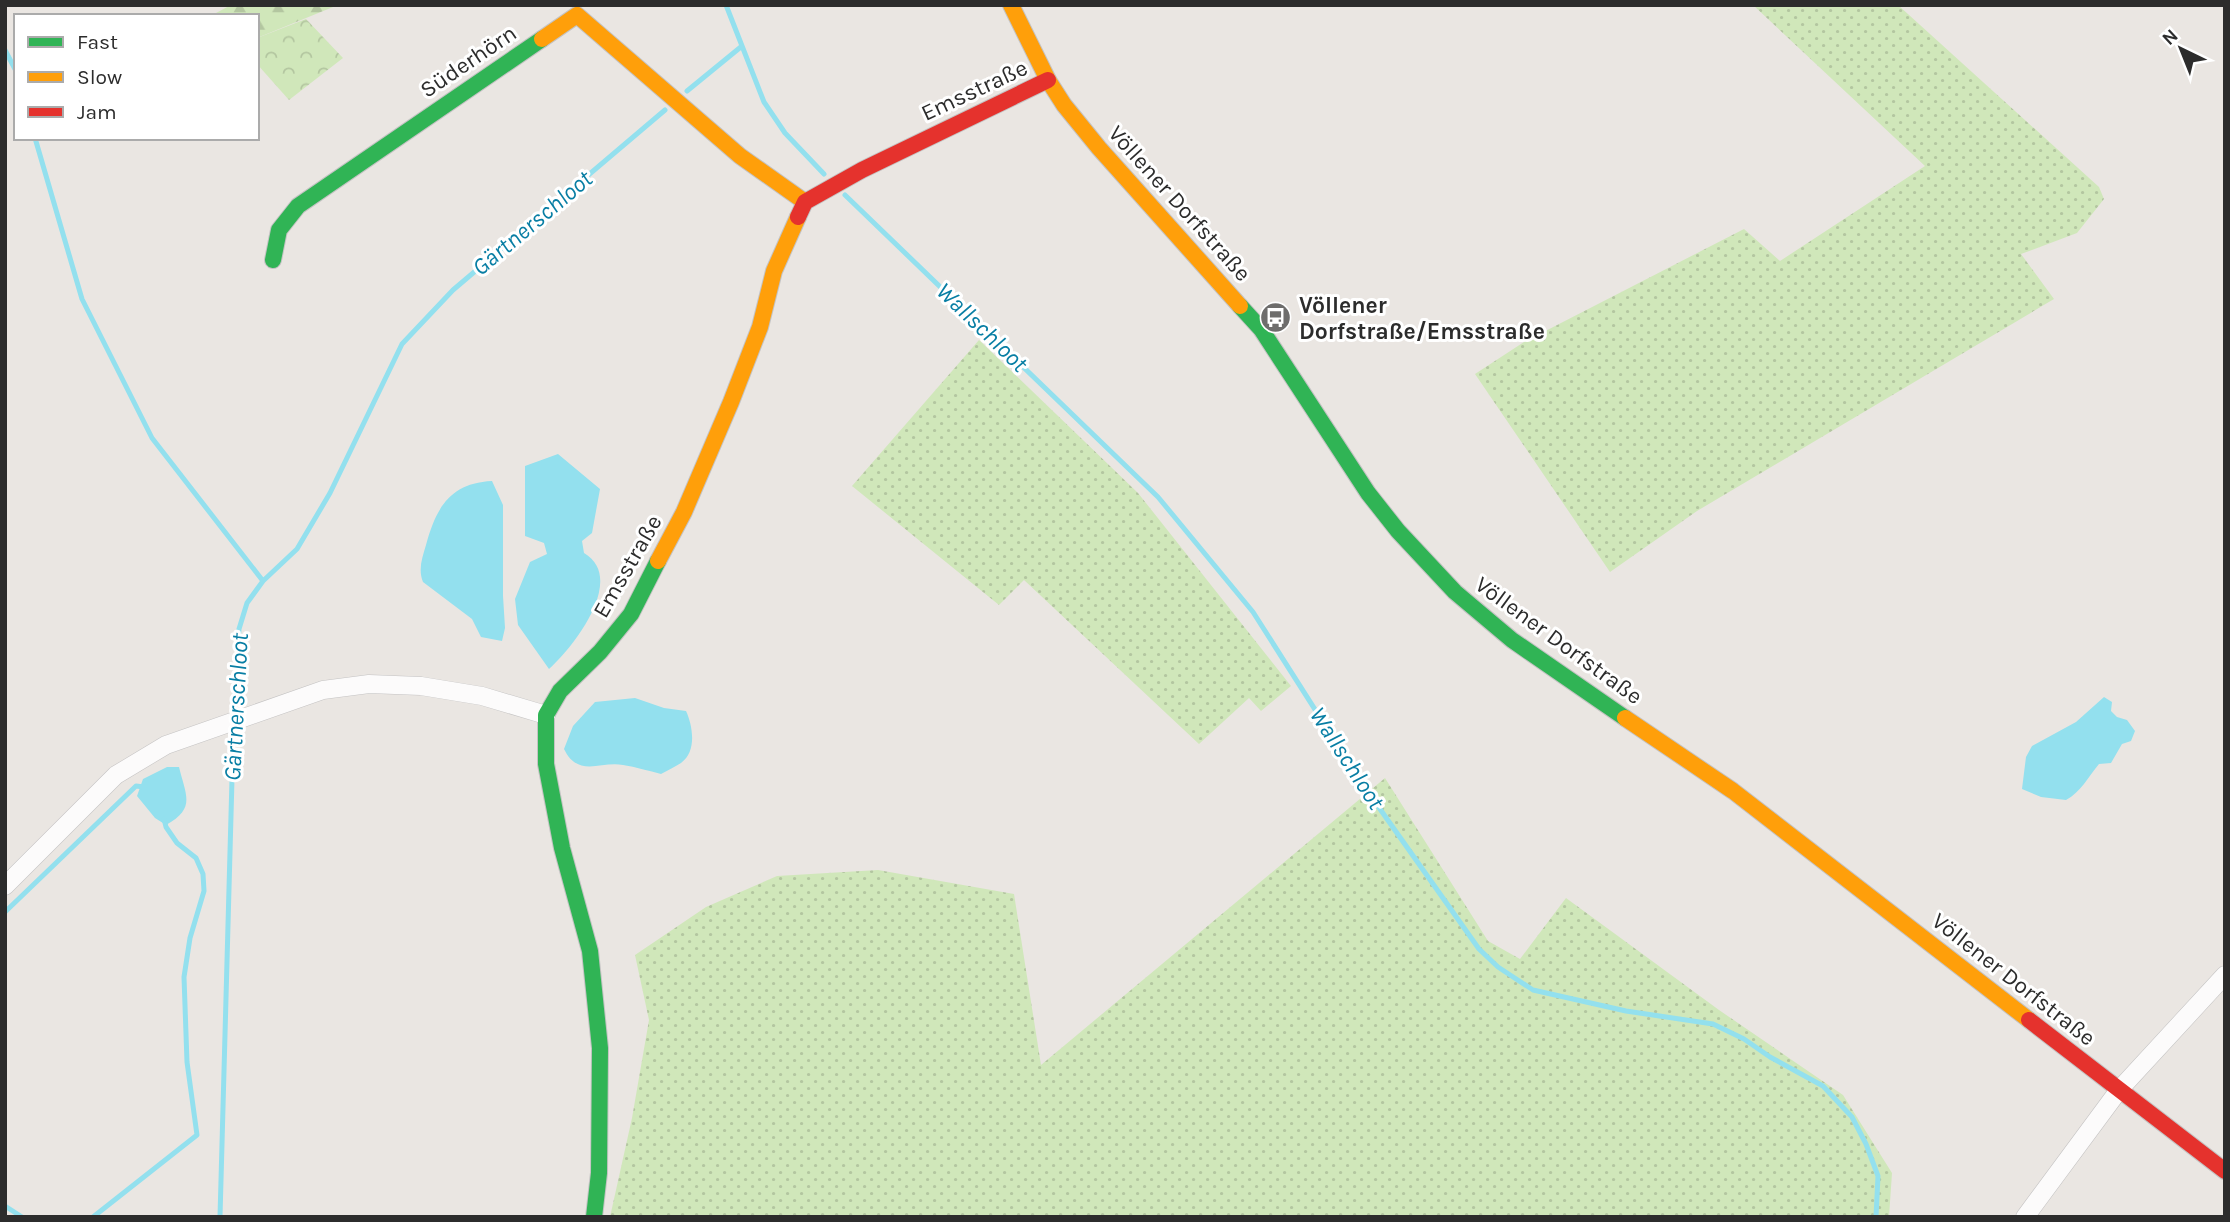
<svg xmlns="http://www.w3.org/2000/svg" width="2230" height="1222" viewBox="0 0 2230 1222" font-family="Karla,sans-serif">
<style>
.grass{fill:url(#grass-dots)}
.forest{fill:url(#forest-firs)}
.park{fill:url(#park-crowns)}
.water{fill:#93e0ee}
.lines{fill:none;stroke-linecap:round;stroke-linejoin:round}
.stream{stroke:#93e0ee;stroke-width:5}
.street-casing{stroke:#c4c3c3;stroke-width:19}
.fast-casing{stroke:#c4c3c3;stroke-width:18}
.slow-casing{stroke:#c4c3c3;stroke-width:18}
.jam-casing{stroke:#c4c3c3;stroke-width:18}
.street{stroke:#fcfbfb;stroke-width:18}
.fast{stroke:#30b455;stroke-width:16}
.slow{stroke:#ff9f0a;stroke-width:16}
.jam{stroke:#e5322d;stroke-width:16}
.labels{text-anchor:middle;stroke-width:6;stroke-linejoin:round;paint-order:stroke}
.street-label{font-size:23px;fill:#2c2c2c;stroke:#fff}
.poi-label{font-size:23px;font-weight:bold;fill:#2c2c2c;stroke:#fff;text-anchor:start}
.water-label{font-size:24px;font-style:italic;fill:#087ea4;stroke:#fff}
</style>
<defs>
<pattern id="grass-dots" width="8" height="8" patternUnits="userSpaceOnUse" patternTransform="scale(1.75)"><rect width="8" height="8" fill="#d0e7ba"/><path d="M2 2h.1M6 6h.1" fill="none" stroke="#b3c6a0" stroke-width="1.8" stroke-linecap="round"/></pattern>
<pattern id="forest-firs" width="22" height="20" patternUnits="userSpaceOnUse" patternTransform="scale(1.75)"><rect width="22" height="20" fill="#d0e7ba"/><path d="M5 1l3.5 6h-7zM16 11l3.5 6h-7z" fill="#b3c6a0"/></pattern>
<pattern id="park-crowns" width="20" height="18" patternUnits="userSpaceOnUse" patternTransform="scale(1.75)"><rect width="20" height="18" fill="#d0e7ba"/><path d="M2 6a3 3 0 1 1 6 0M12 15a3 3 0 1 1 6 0" fill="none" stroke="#b3c6a0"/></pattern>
</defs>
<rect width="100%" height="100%" fill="#eae6e2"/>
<!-- grass -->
<path class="grass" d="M1753 5H1898L2099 187 2104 199 2077 233 2021 254 2054 299 1697 511 1610 572 1475 374 1524 342 1744 229 1780 261 1925 166Z
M979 340 1138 493 1291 686 1261 711 1249 698 1199 744 1024 580 999 605 852 486Z
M1385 778 1488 941 1520 959 1566 898 1719 1010 1843 1095 1892 1173 1889 1217H610L632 1118 649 1020 635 955 706 907 777 876 878 870 1014 894 1041 1065Z"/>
<!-- forest -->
<path class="forest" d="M231 5H338L257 38V16H218L216 13Z"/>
<!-- park -->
<path class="park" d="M306 19 343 58 289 100 257 64V38Z"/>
<!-- water -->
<path class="water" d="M558 454 600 489 592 533 582 541 584 553C627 578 574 647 549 669L518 625 515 599 530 562 547 554 544 543 525 536V466Z
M492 481 503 505V596L505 628 502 641 481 637 472 619 423 582C418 570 422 558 426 545 436 508 450 483 492 481Z
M2104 697 2112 702 2111 711 2117 717 2127 720 2135 731 2131 741 2122 744 2111 763 2099 764C2088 777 2081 792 2066 800L2041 797 2022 789 2026 757 2032 746 2076 722Z
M635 698 664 708 686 711C693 726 697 752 681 763 675 767 668 770 661 774 649 771 636 767 623 765 600 761 578 778 564 749L573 726 595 702Z
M167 767H179C186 796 196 808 166 825L155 818 137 796 143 779Z"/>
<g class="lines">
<!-- stream -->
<path class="stream" d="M726 5 764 102 785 133 824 174
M5 50 16 71
M687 91 742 46
M35 138 82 299 152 438 263 581
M845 195 1158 497 1253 612 1363 785 1479 949 1498 967 1533 990 1626 1011 1713 1024 1744 1039 1770 1057 1823 1086 1852 1117 1866 1144 1878 1176 1876 1217
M5 912 136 786 144 787
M5 1206 22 1217
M93 1217 197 1135 187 1062 184 977 190 938 204 891 203 874 196 858 177 843 166 827 164 819
M220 1217 234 706 239 629 247 603 263 581 297 549 330 493 402 344 453 290 665 110"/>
<defs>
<path id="street" d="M5 886 116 775 166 745 323 690 369 684 421 686 482 696 546 715
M2025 1217 2119 1090 2225 975"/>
<path id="fast" d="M273 260 279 230 298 206 542 39
M1240 306 1261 329 1368 493 1398 531 1455 592 1512 640 1625 718
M594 1217 599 1173 600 1048 590 951 562 848 546 764V715L560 691 600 652 631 614 658 561"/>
<path id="slow" d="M1011 5 1048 80 1064 105 1099 148 1240 306
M542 39 577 15 740 156 805 202
M658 561 684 512 731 402 760 327 774 271 798 217
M1625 718 1733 791 2029 1020"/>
<path id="jam" d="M798 217 805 202 862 170 1048 80
M2029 1020 2225 1171"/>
</defs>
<!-- street casing -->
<use href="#street" class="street-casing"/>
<!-- fast casing -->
<use href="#fast" class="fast-casing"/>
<!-- slow casing -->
<use href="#slow" class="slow-casing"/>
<!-- jam casing -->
<use href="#jam" class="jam-casing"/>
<!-- street -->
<use href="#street" class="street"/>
<!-- fast -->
<use href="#fast" class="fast"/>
<!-- slow -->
<use href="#slow" class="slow"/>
<!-- jam -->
<use href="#jam" class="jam"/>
</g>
<!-- icons -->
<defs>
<symbol id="bus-disc" viewBox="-11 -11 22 22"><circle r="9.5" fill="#6e6d6c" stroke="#fff"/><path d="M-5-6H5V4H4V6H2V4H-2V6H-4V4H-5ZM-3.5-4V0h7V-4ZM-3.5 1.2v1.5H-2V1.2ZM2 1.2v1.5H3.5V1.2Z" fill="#fff"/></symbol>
</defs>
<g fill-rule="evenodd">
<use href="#bus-disc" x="1258" y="300" width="35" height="35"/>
</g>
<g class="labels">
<!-- street labels -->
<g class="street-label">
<text transform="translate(468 61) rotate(-34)" y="8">Süderhörn</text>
<text transform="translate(974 90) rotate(-25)" y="8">Emsstraße</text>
<text transform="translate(1180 203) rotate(48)" y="8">Völlener Dorfstraße</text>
<text transform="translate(627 566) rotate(-60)" y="8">Emsstraße</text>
<text transform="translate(1559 640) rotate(36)" y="8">Völlener Dorfstraße</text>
<text transform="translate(2014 979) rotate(38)" y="8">Völlener Dorfstraße</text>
</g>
<!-- poi labels -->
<g class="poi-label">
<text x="1299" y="313">Völlener<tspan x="1299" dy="26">Dorfstraße/Emsstraße</tspan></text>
</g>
<!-- water labels -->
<g class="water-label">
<text transform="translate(532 223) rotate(-40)" y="8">Gärtnerschloot</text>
<text transform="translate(982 327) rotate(44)" y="8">Wallschloot</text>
<text transform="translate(236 707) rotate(-87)" y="8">Gärtnerschloot</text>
<text transform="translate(1347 758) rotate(57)" y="8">Wallschloot</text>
</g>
</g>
<!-- border -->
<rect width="2230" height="1222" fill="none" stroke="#2c2c2c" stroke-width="14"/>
<!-- legend -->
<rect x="14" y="14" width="245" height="126" fill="#ffffff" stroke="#ababab" stroke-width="2"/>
<rect x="28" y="37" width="35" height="10" fill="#30b455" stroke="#ababab" stroke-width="2"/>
<text x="77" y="49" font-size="21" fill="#2c2c2c">Fast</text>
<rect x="28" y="72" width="35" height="10" fill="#ff9f0a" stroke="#ababab" stroke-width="2"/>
<text x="77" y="84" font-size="21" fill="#2c2c2c">Slow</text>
<rect x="28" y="107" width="35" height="10" fill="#e5322d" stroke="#ababab" stroke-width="2"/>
<text x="77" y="119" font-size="21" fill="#2c2c2c">Jam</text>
<!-- north arrow -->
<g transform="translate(2181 49) rotate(317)" stroke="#ffffff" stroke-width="5" paint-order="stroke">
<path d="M0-5L12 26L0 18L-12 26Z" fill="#2c2c2c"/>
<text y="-10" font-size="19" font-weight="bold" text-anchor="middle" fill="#2c2c2c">N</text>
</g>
</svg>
